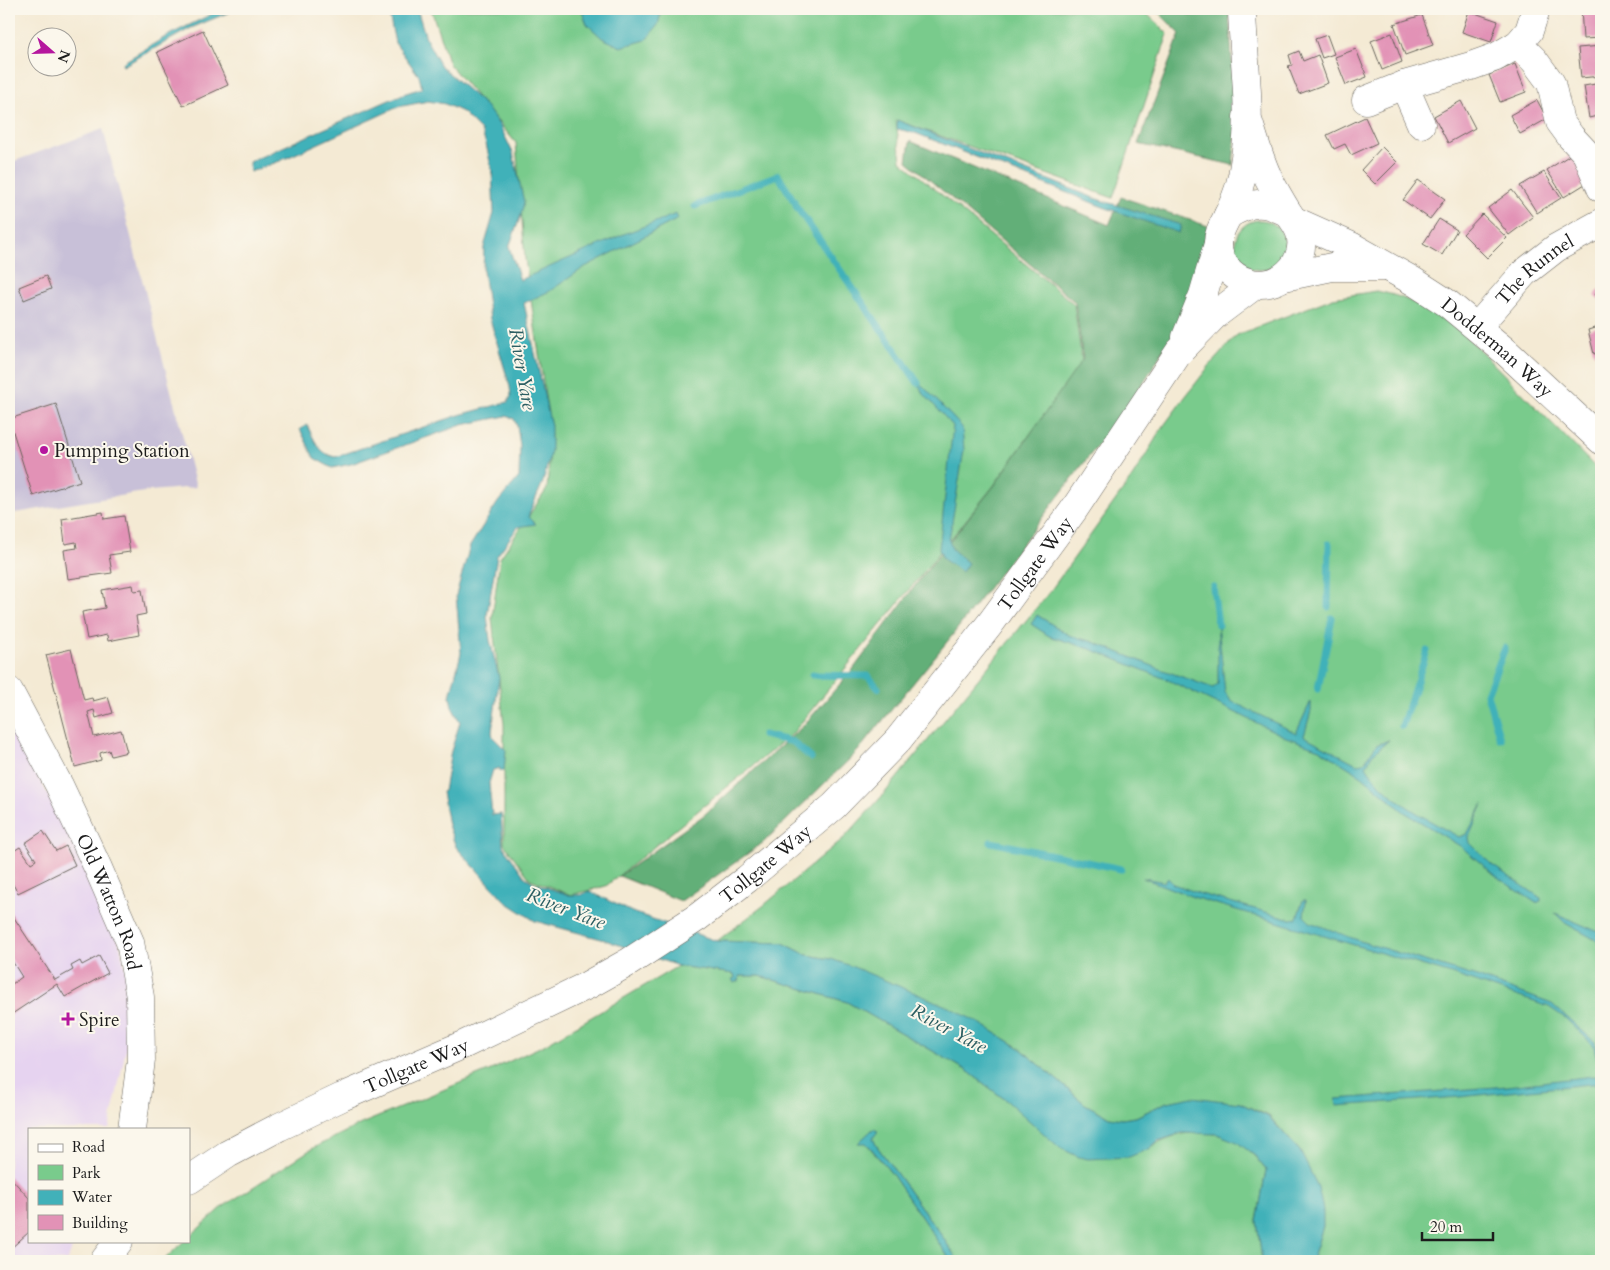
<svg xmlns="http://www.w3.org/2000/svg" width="1610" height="1270" viewBox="0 0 1610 1270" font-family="Cardo,serif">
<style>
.built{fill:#e6d3f0}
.industrial{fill:#c8c0d8}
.green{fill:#79cb8c;stroke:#4a7454}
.forest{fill:#62af78;stroke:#3f664a}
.water{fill:#41b1b9;stroke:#2e666a}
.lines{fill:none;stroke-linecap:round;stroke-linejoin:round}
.stream{stroke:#41b1b9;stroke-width:7}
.building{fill:#e292b6}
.minor-casing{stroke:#68645c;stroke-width:29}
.minor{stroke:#fff;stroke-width:28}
.poi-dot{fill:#b5179e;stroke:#fbf7ec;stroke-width:2}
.labels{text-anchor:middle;stroke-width:4;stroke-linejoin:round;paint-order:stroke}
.street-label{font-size:19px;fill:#1c1c1c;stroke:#fbf7ec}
.poi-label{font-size:19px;fill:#1c1c1c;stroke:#fbf7ec;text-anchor:start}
.water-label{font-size:20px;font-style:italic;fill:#2d5f63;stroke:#fbf7ec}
</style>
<rect width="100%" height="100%" fill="#fbf7ec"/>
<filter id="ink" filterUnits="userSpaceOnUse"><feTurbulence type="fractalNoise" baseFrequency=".02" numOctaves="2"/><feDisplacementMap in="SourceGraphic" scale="10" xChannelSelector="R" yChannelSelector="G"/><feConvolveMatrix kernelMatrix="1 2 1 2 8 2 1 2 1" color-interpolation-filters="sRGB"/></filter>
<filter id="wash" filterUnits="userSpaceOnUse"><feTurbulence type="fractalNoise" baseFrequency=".0096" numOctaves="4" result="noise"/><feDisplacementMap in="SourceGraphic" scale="20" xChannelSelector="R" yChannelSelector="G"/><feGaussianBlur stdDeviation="1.12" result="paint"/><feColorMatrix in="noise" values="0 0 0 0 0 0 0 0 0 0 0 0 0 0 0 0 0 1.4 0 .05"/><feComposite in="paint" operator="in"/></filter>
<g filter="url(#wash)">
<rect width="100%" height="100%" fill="#f4ead4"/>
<!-- built -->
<path class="built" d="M9 725 71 836 117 932 130 989 126 1049 109 1129H29V1241H75L67 1261H9Z"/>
<!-- industrial -->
<path class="industrial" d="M103 129 196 487 150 491 9 514V163Z"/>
<!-- green -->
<path class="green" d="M431 9H1142L1168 34 1113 198 896 120 901 161 1074 304 1082 361 992 488 792 734 606 886 571 895 530 879 504 844V724L492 618 500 558 547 489 551 436 525 259 516 143 449 64Z
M1235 245a25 25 0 1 1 50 0a25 25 0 1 1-50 0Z
M1376 291C1411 297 1435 313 1463 333L1601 473V1261H1312L1323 1226 1300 1151 1269 1116 1240 1103 1167 1102 1136 1117 1122 1119 1109 1117 1085 1104 1020 1048 981 1024 831 959 807 955 783 943 717 941 763 906 845 837 883 795 1051 590 1133 476 1162 428 1185 397 1210 365 1237 335 1333 298Z
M678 966 735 974 734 983 740 976H760L847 1002 966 1070 1007 1101 1149 1149C1172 1130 1211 1127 1238 1142 1249 1149 1258 1160 1266 1170L1257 1221 1262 1261H958L944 1239 876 1145 873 1138 866 1143 892 1174 951 1261H163L184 1241H189V1237L224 1206 313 1148 361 1124 491 1070 544 1045Z"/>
<!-- forest -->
<path class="forest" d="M1155 9H1182L1190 16 1206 11V9H1229L1236 131 1233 165 1138 144 1180 34Z
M910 141 1109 225 1121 197 1208 226 1196 284 1180 324 1133 399 951 637 857 752 764 842 681 901 619 876 704 815 803 726 854 668 923 575 994 486 1083 359 1075 302 907 161Z"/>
<!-- water -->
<path class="water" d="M222 9H237L191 28 123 66 122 63 167 36Z
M388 9H417L427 41 441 66 486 106 500 126 513 153 524 202 521 215 509 247 520 280 624 234 676 214 678 219 585 267 550 291 524 303 551 426V451L543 482 529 514V517L536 524 518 527 497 556 487 615 490 640 499 678 492 732 493 737 506 750 504 771H500V768L493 770 489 783 492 815 501 814 503 846 525 877 534 883 569 895H581L589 891 632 912 717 941 783 943 807 955 831 959 851 966 951 1008 981 1024 1020 1048 1085 1104 1109 1117 1122 1119 1136 1117 1167 1102 1192 1097 1240 1103 1269 1117 1300 1151 1318 1187 1323 1210V1226L1312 1261H1262L1257 1221 1266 1170 1255 1156 1237 1142 1217 1134 1182 1133 1158 1141 1149 1149 1129 1157 1088 1159 1079 1157 1060 1148 1007 1101 966 1070 847 1002 760 976H740L739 981 734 983 732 979 735 978 734 974 678 966 605 940 535 921 506 902 456 847 448 825 442 792 444 791 451 751 460 722 452 707 450 696 461 653 456 595 470 546 498 502 519 477 520 446 517 426 514 419 506 416 462 425 351 464 332 468 314 458 300 429 307 425C314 439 319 454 335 457L459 415 508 402 511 396 510 387 490 319 483 271 484 247 494 213 492 171 486 144 481 131 462 112 445 104 428 101 398 107 280 161 250 172 249 162 403 94 422 88 419 76 395 43Z
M581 9H662L658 25 646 40 621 47 602 38 587 24Z
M897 120 1097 199 1181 225 1179 233 1103 207 915 133 897 129Z
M918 383 923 386 962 427 964 450 949 540 952 549 968 563 962 572 943 559 939 549 953 426 922 392Z
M1037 615 1069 635 1093 642 1163 670 1213 688 1218 684V625L1225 692 1231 701 1296 733 1311 701V711L1304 736 1357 764 1364 763 1376 745 1389 740 1372 755 1366 766C1385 798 1427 819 1459 837L1467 834 1483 804 1469 837 1470 843 1492 865 1541 898V901L1536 903 1500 879 1460 846 1404 812 1362 776 1319 749 1286 737 1168 680 1090 649 1049 636 1031 624Z
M1143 878 1165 882 1168 878 1173 884 1201 894 1291 919 1297 918 1303 900H1306L1304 916 1310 922 1363 942 1480 978 1552 1004 1595 1042 1600 1059H1597L1594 1047 1586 1038 1565 1018 1549 1007 1448 973 1193 897Z
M1555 913 1601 933V943L1565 923Z
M1593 1076 1601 1078V1083L1459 1097 1337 1106 1336 1099 1508 1086Z
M873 1129 878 1131 873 1138 876 1145 944 1239 958 1261H951L892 1174 870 1147 866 1143H858Z"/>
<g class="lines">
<!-- stream -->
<path class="stream" d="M695 206 778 175 794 201
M796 206 918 383
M1213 587 1218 625
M1328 607 1329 544
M813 675 868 676 878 688
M1318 689 1332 618
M1402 726 1427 651
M763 735 793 742 811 758
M1500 739 1487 694 1505 648
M991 842 1121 869"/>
</g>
<g id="blocks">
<!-- building -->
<path class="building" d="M1581 9H1601V38L1583 39Z
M1469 11 1498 21 1491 42 1462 32Z
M1422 15 1433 45 1405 55 1394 24Z
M203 30 228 85 183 106 157 52Z
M1392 33 1402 62 1382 70 1371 41Z
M1327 35 1334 54 1322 58 1315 39Z
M1601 46V76L1581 78 1578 48Z
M1356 49 1367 77 1346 85 1335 57Z
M1299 51 1303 61 1318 55 1328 83 1299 94 1288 66 1292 65 1289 55Z
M1515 64 1526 92 1500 102 1489 75Z
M1601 83V115L1589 118 1584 86Z
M1537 100 1547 119 1520 134 1510 115Z
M1461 101 1475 128 1448 143 1434 116Z
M1365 117 1377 143 1351 155 1345 144 1334 149 1327 135Z
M1382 147 1397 162 1375 184 1361 170Z
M1573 153 1590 181 1564 197 1547 170Z
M1544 172 1561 198 1537 213 1520 186Z
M1418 180 1445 199 1430 219 1403 200Z
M1512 190 1533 217 1509 235 1488 208Z
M1482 214 1507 238 1487 258 1463 234Z
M1439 219 1457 230 1442 255 1423 244Z
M46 276 51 289 24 300 19 287Z
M1601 288V302L1594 296Z
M1601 326V352L1594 354 1588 330Z
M56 404 80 481 33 496 9 419Z
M103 512 104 519 124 516 130 552 109 555 112 573 68 579 64 550 77 548 76 542 65 544 62 519Z
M133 585 134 591 142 590 146 614 136 616 139 635 108 641 107 635 87 639 82 612 105 608 102 590Z
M71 649 84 700 92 698 93 701 108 697 113 713 96 718 94 710 88 712 94 737 121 730 127 752 111 756 109 750 100 753 101 760 75 767 46 655Z
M43 831 56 851 66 846 75 865 18 893 9 878V875L11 873 9 869V854L20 847 31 863 36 860 25 843Z
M9 910 55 980 73 970 71 966 80 961 82 965 99 956 108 973 65 997 57 984 9 1016V986L22 977 9 956Z
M9 1176 29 1198V1232L9 1250Z"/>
</g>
</g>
<g filter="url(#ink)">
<use href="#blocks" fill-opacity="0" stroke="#68645c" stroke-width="1"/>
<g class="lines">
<defs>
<g id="minor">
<path d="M1242 9C1243 60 1253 114 1244 164 1242 182 1236 199 1228 215 1224 224 1218 232 1218 243 1217 261 1231 277 1248 282 1277 292 1308 264 1300 233 1297 224 1292 219 1287 211 1281 201 1275 191 1270 181 1260 163 1254 137 1247 117"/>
<path d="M1536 9 1529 31 1518 44 1534 60 1551 83 1560 122 1571 137 1586 153 1601 188"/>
<path d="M1404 85 1421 124"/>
<path d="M1366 100 1404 85 1471 66 1496 57 1518 44"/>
<path d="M1228 215C1252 201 1263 200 1288 213"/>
<path id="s1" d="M1295 221 1351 246 1413 281 1447 303 1505 351 1601 440"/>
<path d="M1284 277 1332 267H1385"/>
<path id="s2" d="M1477 327 1524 273 1556 248 1601 223"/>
<path d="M1186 337 1203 295 1218 244"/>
<path id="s3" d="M9 691 59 785 98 868 130 942 140 997 141 1060 132 1129"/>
<path id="s4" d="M189 1180 228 1154 279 1127 342 1097 465 1044 588 985 629 962 698 917 747 879 834 806 898 740 990 624 1073 511 1179 352 1215 315 1255 285"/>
<path d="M104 1261 119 1241"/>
</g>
</defs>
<!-- minor casing -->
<use href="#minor" class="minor-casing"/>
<!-- minor -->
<use href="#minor" class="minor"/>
</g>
</g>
<!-- markers -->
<g class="poi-dot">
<circle cx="44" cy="450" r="5"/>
<path d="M65.5 1011.5h5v5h5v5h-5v5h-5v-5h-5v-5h5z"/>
</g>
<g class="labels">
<!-- street labels -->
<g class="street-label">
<text dy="7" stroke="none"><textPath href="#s2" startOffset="82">The Runnel</textPath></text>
<text dy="7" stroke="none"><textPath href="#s1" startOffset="240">Dodderman Way</textPath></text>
<text dy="7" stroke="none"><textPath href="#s4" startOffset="1065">Tollgate Way</textPath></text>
<text dy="7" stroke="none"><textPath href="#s4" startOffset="660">Tollgate Way</textPath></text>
<text dy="7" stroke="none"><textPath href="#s3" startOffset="234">Old Watton Road</textPath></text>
<text dy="7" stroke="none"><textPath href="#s4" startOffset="255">Tollgate Way</textPath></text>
</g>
<!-- poi labels -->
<g class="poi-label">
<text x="54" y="457">Pumping Station</text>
<text x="79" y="1026">Spire</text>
</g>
<!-- water labels -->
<g class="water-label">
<text transform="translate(523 369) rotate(80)" y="7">River Yare</text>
<text transform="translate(566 908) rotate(21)" y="7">River Yare</text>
<text transform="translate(949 1028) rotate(28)" y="7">River Yare</text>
</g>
</g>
<!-- margin -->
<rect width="1610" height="1270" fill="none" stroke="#fbf7ec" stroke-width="30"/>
<!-- legend -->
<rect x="28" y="1128" width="162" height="115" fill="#fbf7ec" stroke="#a29f99"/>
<rect x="38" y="1144" width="25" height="8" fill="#ffffff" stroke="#a29f99"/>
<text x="72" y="1152" font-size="15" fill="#1c1c1c">Road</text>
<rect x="38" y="1165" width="25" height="15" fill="#79cb8c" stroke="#a29f99"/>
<text x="72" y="1178" font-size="15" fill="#1c1c1c">Park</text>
<rect x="38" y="1190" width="25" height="15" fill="#41b1b9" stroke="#a29f99"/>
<text x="72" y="1202" font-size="15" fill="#1c1c1c">Water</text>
<rect x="38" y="1215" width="25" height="15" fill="#e292b6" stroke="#a29f99"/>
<text x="72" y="1228" font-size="15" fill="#1c1c1c">Building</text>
<!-- north arrow -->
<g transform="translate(52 52) rotate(110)"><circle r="24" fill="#fbf7ec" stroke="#a29f99"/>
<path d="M0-4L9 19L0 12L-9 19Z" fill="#b5179e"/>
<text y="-8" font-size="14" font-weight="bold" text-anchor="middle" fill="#1c1c1c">N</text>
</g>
<!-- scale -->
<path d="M1422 1232v8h71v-8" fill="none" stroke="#1c1c1c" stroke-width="2.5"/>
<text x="1430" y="1232" font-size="15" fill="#1c1c1c" stroke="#fbf7ec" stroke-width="4" paint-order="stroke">20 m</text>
</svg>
